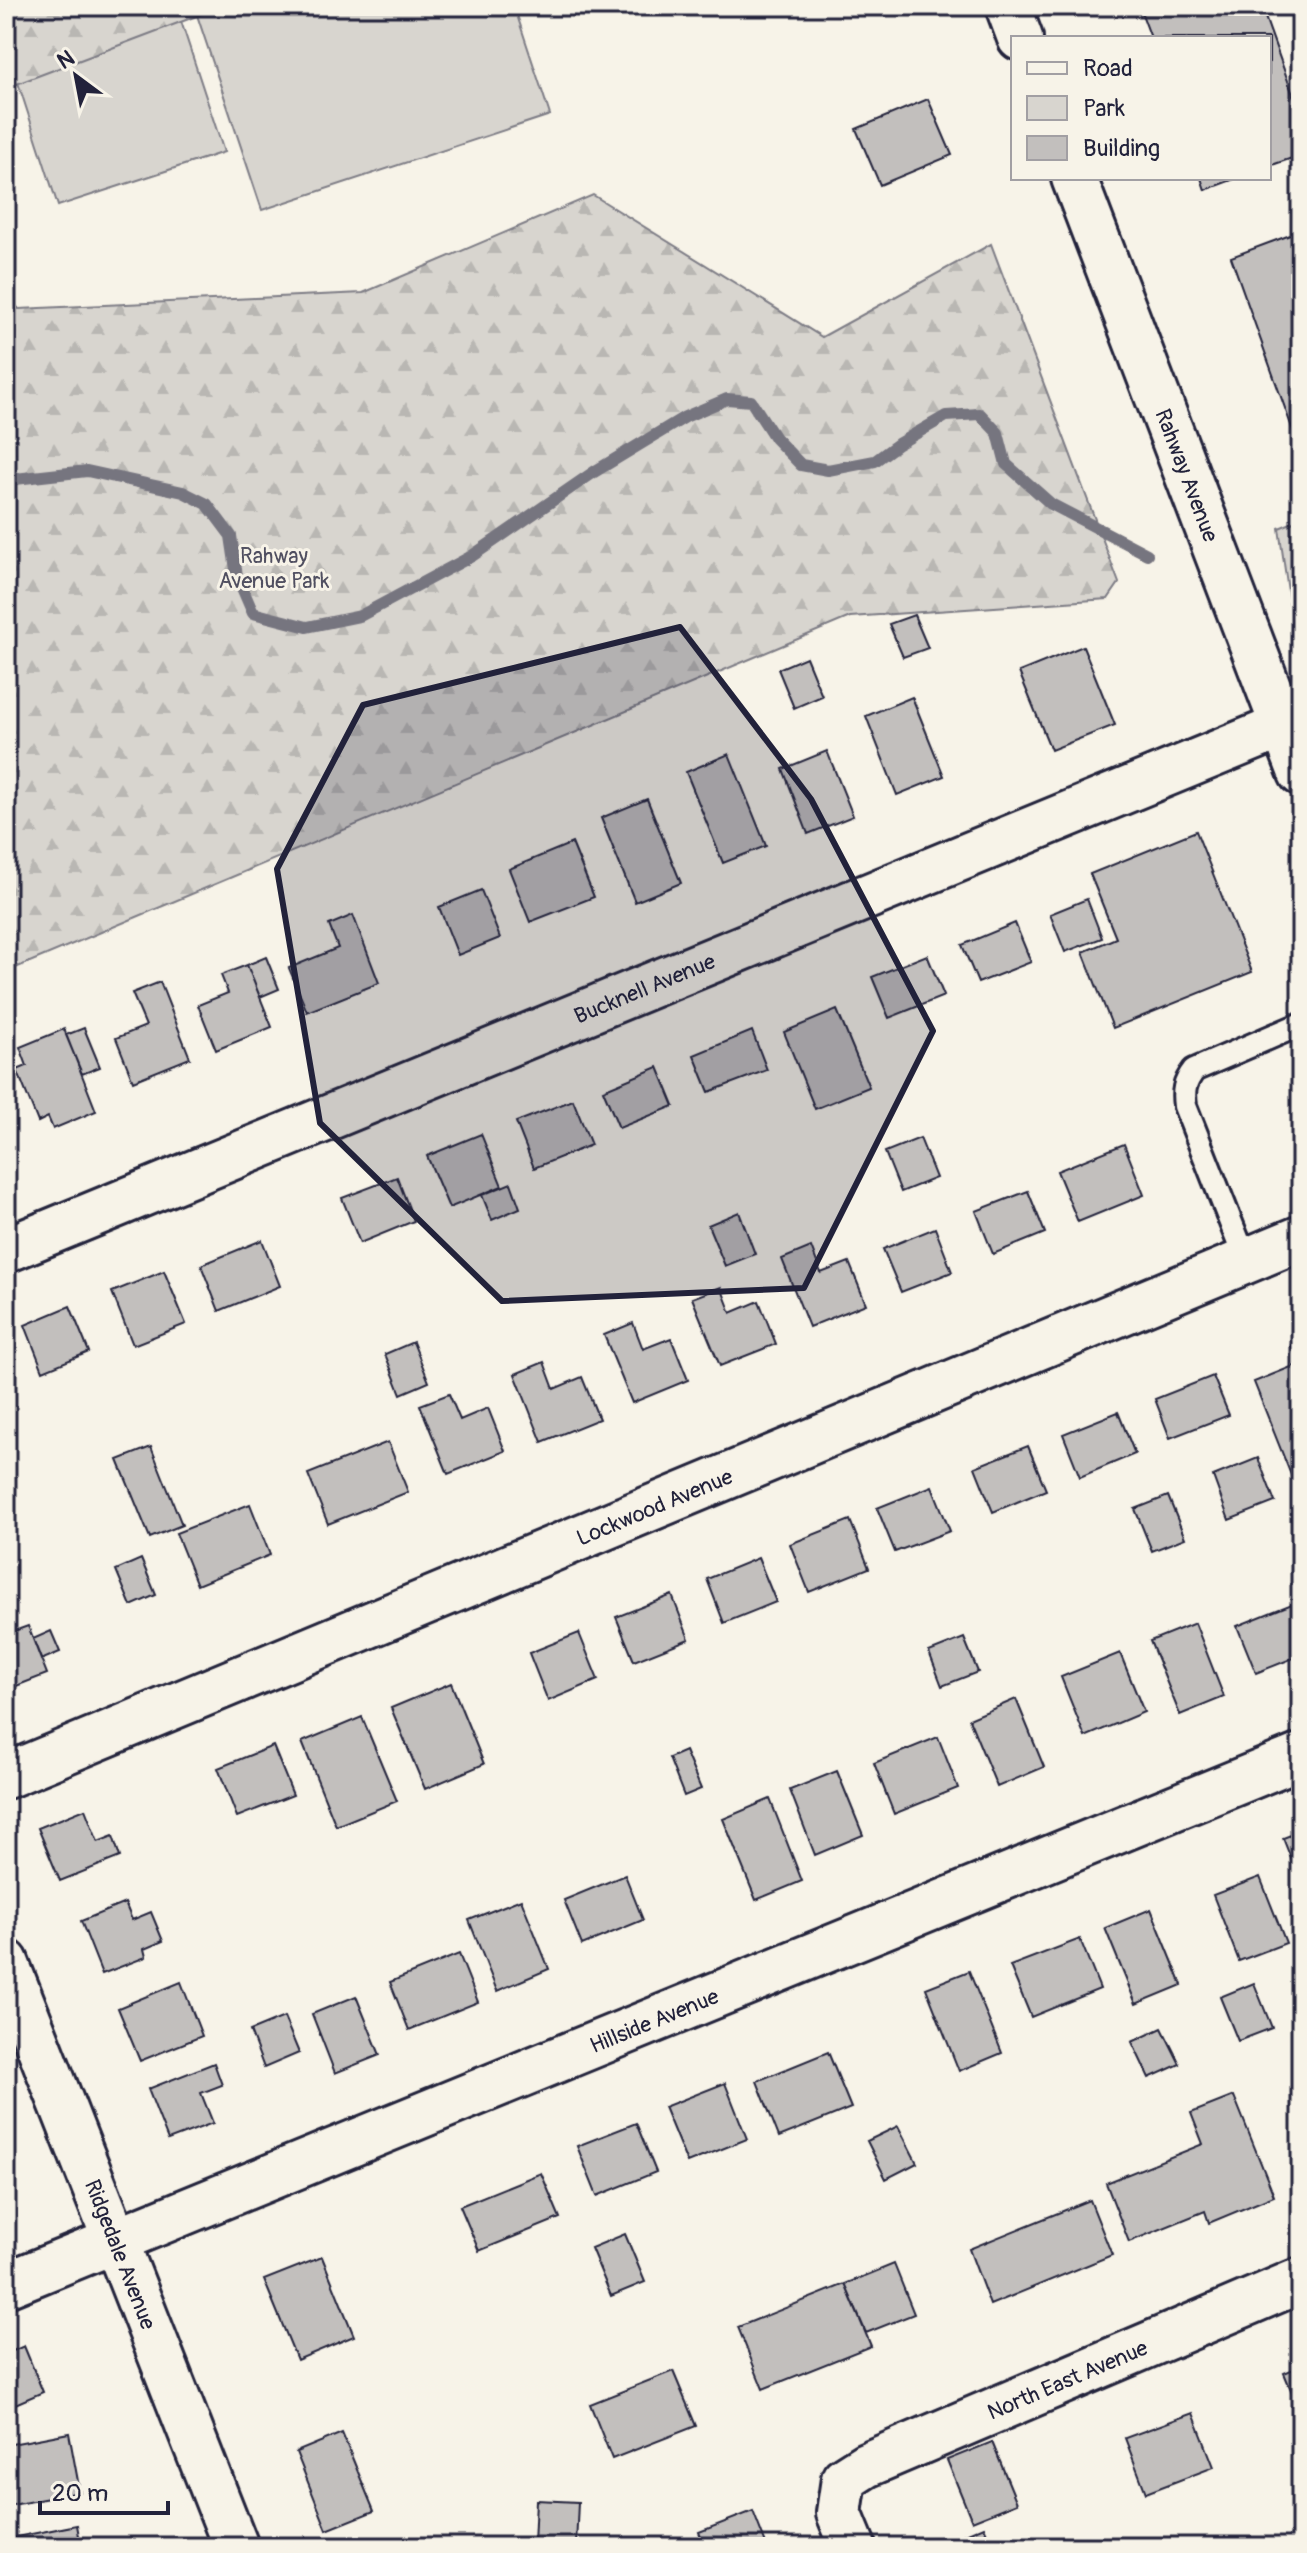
<svg xmlns="http://www.w3.org/2000/svg" width="1307" height="2553" viewBox="0 0 1307 2553" font-family="Pangolin,sans-serif">
<style>
.green{fill:#d8d5cf;stroke:#7d7c85;stroke-width:2}
.forest{fill:url(#forest-firs);stroke:#7d7c85;stroke-width:2}
.lines{fill:none;stroke-linecap:round;stroke-linejoin:round}
.stream{stroke:#76747f;stroke-width:12}
.building{fill:#c2bfbd;stroke:#22223b;stroke-width:2}
.service-casing{stroke:#22223b;stroke-width:28}
.minor-casing{stroke:#22223b;stroke-width:50}
.tertiary-casing{stroke:#22223b;stroke-width:50}
.service{stroke:#f7f3e8;stroke-width:22}
.minor{stroke:#f7f3e8;stroke-width:44}
.tertiary{stroke:#f7f3e8;stroke-width:44}
.marked{fill:#22223b;fill-opacity:0.2;stroke:#22223b;stroke-width:6;stroke-linejoin:round}
.labels{text-anchor:middle;stroke-width:6;stroke-linejoin:round;paint-order:stroke}
.street-label{font-size:22px;fill:#22223b;stroke:#f7f3e8}
.park-label{font-size:22px;fill:#504f60;stroke:#f7f3e8}
</style>
<defs>
<pattern id="forest-firs" width="22" height="20" patternUnits="userSpaceOnUse" patternTransform="scale(2)"><rect width="22" height="20" fill="#d8d5cf"/><path d="M5 1l3.5 6h-7zM16 11l3.5 6h-7z" fill="#b9b7b3"/></pattern>
</defs>
<rect width="100%" height="100%" fill="#f7f3e8"/>
<filter id="ink" filterUnits="userSpaceOnUse"><feTurbulence type="fractalNoise" baseFrequency=".0125" numOctaves="2"/><feDisplacementMap in="SourceGraphic" scale="16" xChannelSelector="R" yChannelSelector="G"/><feConvolveMatrix kernelMatrix="1 2 1 2 8 2 1 2 1" color-interpolation-filters="sRGB"/></filter>
<g filter="url(#ink)">
<!-- green -->
<path class="green" d="M194 6H514L550 115 262 210Z
M177 9 224 152 58 206 12 64Z
M1301 519V622L1292 620 1279 528Z"/>
<!-- forest -->
<path class="forest" d="M6 6H223L6 88Z
M593 195 822 337 991 244 1119 583 1108 599 850 617 6 972V296L19 309 363 293Z"/>
<g class="lines">
<!-- stream -->
<path class="stream" d="M6 480 87 471 183 492 207 504 231 536 237 576 253 613 307 627 360 616 472 556 594 472 685 417 727 399 751 401 775 438 801 465 828 470 875 461 898 444 946 416 980 414 998 433 1006 464 1051 504 1147 554"/>
</g>
<!-- building -->
<path class="building" d="M1139 6H1261L1301 117V155L1269 166V38H1151Z
M928 99 952 155 880 185 856 129Z
M1201 178H1237L1205 190Z
M1301 231V453L1231 257Z
M914 615 928 648 903 657 889 624Z
M1083 646 1115 725 1051 750 1019 672Z
M806 657 822 696 794 708 778 669Z
M912 697 944 776 897 795 866 716Z
M827 751 853 816 808 834 783 769Z
M729 754 766 846 723 863 686 772Z
M647 799 681 883 635 902 601 818Z
M1196 831 1252 972 1113 1028 1083 952 1116 938 1090 874Z
M572 843 594 897 530 922 509 869Z
M481 890 500 938 458 955 439 907Z
M1087 899 1102 938 1065 952 1050 914Z
M353 915 379 983 307 1012 289 968 338 948 329 925Z
M1015 923 1031 962 978 983 962 945Z
M927 955 944 996 889 1018 872 977Z
M266 957 279 989 260 997 247 965Z
M247 965 272 1027 216 1050 198 1005 228 993 221 975Z
M160 982 190 1058 133 1081 116 1038 146 1026 132 993Z
M837 1010 869 1087 815 1109 784 1032Z
M84 1028 100 1067 82 1074 66 1035Z
M64 1029 96 1111 53 1129 48 1117 38 1122 17 1070 27 1066 20 1047Z
M752 1031 767 1070 709 1092 694 1055Z
M658 1067 674 1106 619 1128 603 1090Z
M573 1100 591 1145 534 1168 516 1122Z
M481 1134 502 1186 449 1208 427 1156Z
M920 1138 936 1178 901 1192 885 1152Z
M1124 1144 1144 1195 1078 1222 1057 1171Z
M397 1177 414 1221 360 1243 342 1198Z
M511 1183 520 1208 492 1220 482 1195Z
M1028 1191 1045 1233 993 1254 976 1211Z
M739 1212 755 1254 725 1266 708 1225Z
M935 1228 952 1272 901 1292 883 1249Z
M262 1240 280 1286 219 1311 201 1265Z
M811 1247 821 1273 849 1262 866 1304 809 1327 782 1259Z
M164 1271 186 1324 133 1345 112 1292Z
M721 1287 731 1313 759 1301 776 1344 720 1366 692 1298Z
M70 1306 89 1352 43 1371 25 1325Z
M633 1323 643 1349 671 1338 688 1380 632 1403 604 1335Z
M1301 1341V1483L1295 1485 1254 1382 1299 1364 1291 1345Z
M413 1342 429 1382 401 1394 385 1354Z
M544 1362 554 1389 582 1377 599 1419 542 1442 515 1374Z
M1213 1376 1229 1415 1170 1438 1155 1399Z
M449 1394 460 1420 488 1408 505 1451 448 1474 420 1405Z
M1118 1412 1135 1454 1080 1477 1063 1434Z
M388 1442 408 1492 328 1524 308 1474Z
M1028 1446 1046 1490 993 1512 975 1467Z
M151 1447 182 1525 150 1538 118 1460Z
M1258 1458 1275 1502 1229 1520 1213 1476Z
M932 1486 950 1531 895 1552 877 1508Z
M1168 1496 1185 1538 1152 1551 1135 1509Z
M250 1504 270 1555 197 1585 176 1533Z
M850 1520 869 1568 809 1592 790 1544Z
M758 1558 776 1602 724 1623 707 1579Z
M141 1559 156 1595 131 1606 116 1570Z
M672 1595 689 1639 634 1661 616 1617Z
M1292 1604 1301 1627V1655L1256 1673 1237 1626Z
M1195 1623 1224 1697 1180 1715 1150 1641Z
M28 1626 47 1674 6 1690V1634Z
M51 1631 60 1652 41 1660 33 1639Z
M579 1633 598 1680 548 1701 529 1653Z
M964 1638 978 1672 942 1686 929 1652Z
M1120 1653 1144 1712 1085 1737 1061 1677Z
M451 1683 484 1764 425 1789 391 1708Z
M1016 1699 1044 1767 997 1787 969 1719Z
M362 1717 397 1801 336 1826 302 1742Z
M938 1737 958 1788 894 1814 874 1763Z
M273 1746 293 1795 237 1817 218 1768Z
M685 1751 701 1789 684 1796 669 1758Z
M837 1771 863 1835 815 1855 790 1790Z
M770 1799 802 1881 756 1900 723 1819Z
M85 1809 98 1842 113 1836 120 1857 60 1881 38 1828Z
M1301 1831V1884L1283 1838Z
M625 1875 643 1920 582 1945 564 1900Z
M1260 1877 1286 1943 1239 1961 1213 1895Z
M521 1899 549 1969 497 1991 469 1920Z
M125 1903 132 1920 151 1912 163 1941 144 1949 146 1957 102 1974 81 1921Z
M1151 1909 1182 1985 1136 2004 1105 1928Z
M1080 1939 1100 1989 1031 2017 1010 1966Z
M459 1954 478 2002 409 2030 390 1982Z
M969 1971 1002 2053 959 2071 926 1988Z
M181 1982 202 2036 140 2061 118 2008Z
M1254 1983 1272 2028 1238 2041 1220 1997Z
M356 1996 380 2055 335 2073 312 2014Z
M284 2017 299 2053 264 2068 250 2031Z
M1162 2028 1180 2064 1149 2078 1132 2042Z
M828 2052 851 2108 779 2137 757 2081Z
M214 2063 222 2085 201 2093 213 2123 168 2140 148 2089Z
M725 2083 747 2139 687 2163 664 2107Z
M1234 2096 1274 2196 1209 2223 1205 2211 1129 2242 1106 2183 1203 2144 1191 2113Z
M636 2123 656 2172 597 2196 577 2146Z
M898 2126 917 2163 886 2179 867 2141Z
M541 2173 560 2218 479 2251 460 2206Z
M1090 2200 1112 2255 990 2305 969 2249Z
M625 2234 645 2282 611 2296 591 2248Z
M322 2257 354 2336 297 2360 264 2280Z
M894 2264 914 2314 866 2333 845 2284Z
M845 2284 871 2346 763 2389 738 2327Z
M24 2346 43 2392 6 2408V2354Z
M1301 2366V2414L1284 2373Z
M673 2371 696 2426 612 2459 590 2404Z
M1193 2413 1214 2467 1146 2493 1125 2438Z
M69 2433 80 2492 7 2506 6 2445Z
M342 2433 374 2511 327 2530 296 2452Z
M992 2442 1017 2503 972 2521 947 2460Z
M536 2500 578 2502 576 2546 534 2544Z
M753 2511 767 2547H705L699 2532Z
M77 2525 81 2547H6V2539Z
M984 2526 993 2547H935Z"/>
<g class="lines">
<defs>
<path id="service" d="M1246 1261 1185 1106C1183 1091 1184 1083 1194 1070L1301 1024"/>
<g id="minor">
<path id="s1" d="M6 1250 1283 726"/>
<path id="s2" d="M6 1776 1301 1238"/>
<path id="s3" d="M6 1962 236 2547"/>
<path id="s4" d="M6 2285 1301 1756"/>
<path id="s5" d="M853 2547 839 2513 844 2479 866 2465 1301 2280"/>
</g>
<g id="tertiary">
<path d="M1008 6 1020 38"/>
<path id="s6" d="M1074 178 1301 773"/>
</g>
</defs>
<!-- service casing -->
<use href="#service" class="service-casing"/>
<!-- minor casing -->
<use href="#minor" class="minor-casing"/>
<!-- tertiary casing -->
<use href="#tertiary" class="tertiary-casing"/>
<!-- service -->
<use href="#service" class="service"/>
<!-- minor -->
<use href="#minor" class="minor"/>
<!-- tertiary -->
<use href="#tertiary" class="tertiary"/>
</g>
</g>
<!-- marked area -->
<path class="marked" d="M680 627 811 799 933 1031 804 1288 502 1301 320 1123 277 869 363 705Z"/>
<g class="labels">
<!-- street labels -->
<g class="street-label">
<text dy="8" stroke="none"><textPath href="#s6" startOffset="318">Rahway Avenue</textPath></text>
<text dy="8" stroke="none"><textPath href="#s1" startOffset="690">Bucknell Avenue</textPath></text>
<text dy="8" stroke="none"><textPath href="#s2" startOffset="702">Lockwood Avenue</textPath></text>
<text dy="8" stroke="none"><textPath href="#s4" startOffset="700">Hillside Avenue</textPath></text>
<text dy="8" stroke="none"><textPath href="#s3" startOffset="314">Ridgedale Avenue</textPath></text>
<text dy="8" stroke="none"><textPath href="#s5" startOffset="316">North East Avenue</textPath></text>
</g>
<!-- park labels -->
<g class="park-label">
<text x="274" y="563">Rahway<tspan x="274" dy="25">Avenue Park</tspan></text>
</g>
</g>
<!-- margin -->
<rect width="1307" height="2553" fill="none" stroke="#f7f3e8" stroke-width="32"/>
<rect x="16" y="16" width="1275" height="2521" fill="none" stroke="#22223b" stroke-width="3" filter="url(#ink)"/>
<!-- legend -->
<rect x="1011" y="36" width="260" height="144" fill="#f7f3e8" stroke="#a29fa3" stroke-width="2"/>
<rect x="1027" y="62" width="40" height="12" fill="#f7f3e8" stroke="#a29fa3" stroke-width="2"/>
<text x="1083" y="76" font-size="24" fill="#22223b">Road</text>
<rect x="1027" y="96" width="40" height="24" fill="#d8d5cf" stroke="#a29fa3" stroke-width="2"/>
<text x="1083" y="116" font-size="24" fill="#22223b">Park</text>
<rect x="1027" y="136" width="40" height="24" fill="#c2bfbd" stroke="#a29fa3" stroke-width="2"/>
<text x="1083" y="156" font-size="24" fill="#22223b">Building</text>
<!-- north arrow -->
<g transform="translate(76 76) rotate(328)" stroke="#f7f3e8" stroke-width="6" paint-order="stroke">
<path d="M0-6L14 30L0 20L-14 30Z" fill="#22223b"/>
<text y="-12" font-size="22" font-weight="bold" text-anchor="middle" fill="#22223b">N</text>
</g>
<!-- scale -->
<path d="M40 2501v12h128v-12" fill="none" stroke="#22223b" stroke-width="4"/>
<text x="52" y="2501" font-size="24" fill="#22223b" stroke="#f7f3e8" stroke-width="6" paint-order="stroke">20 m</text>
</svg>
